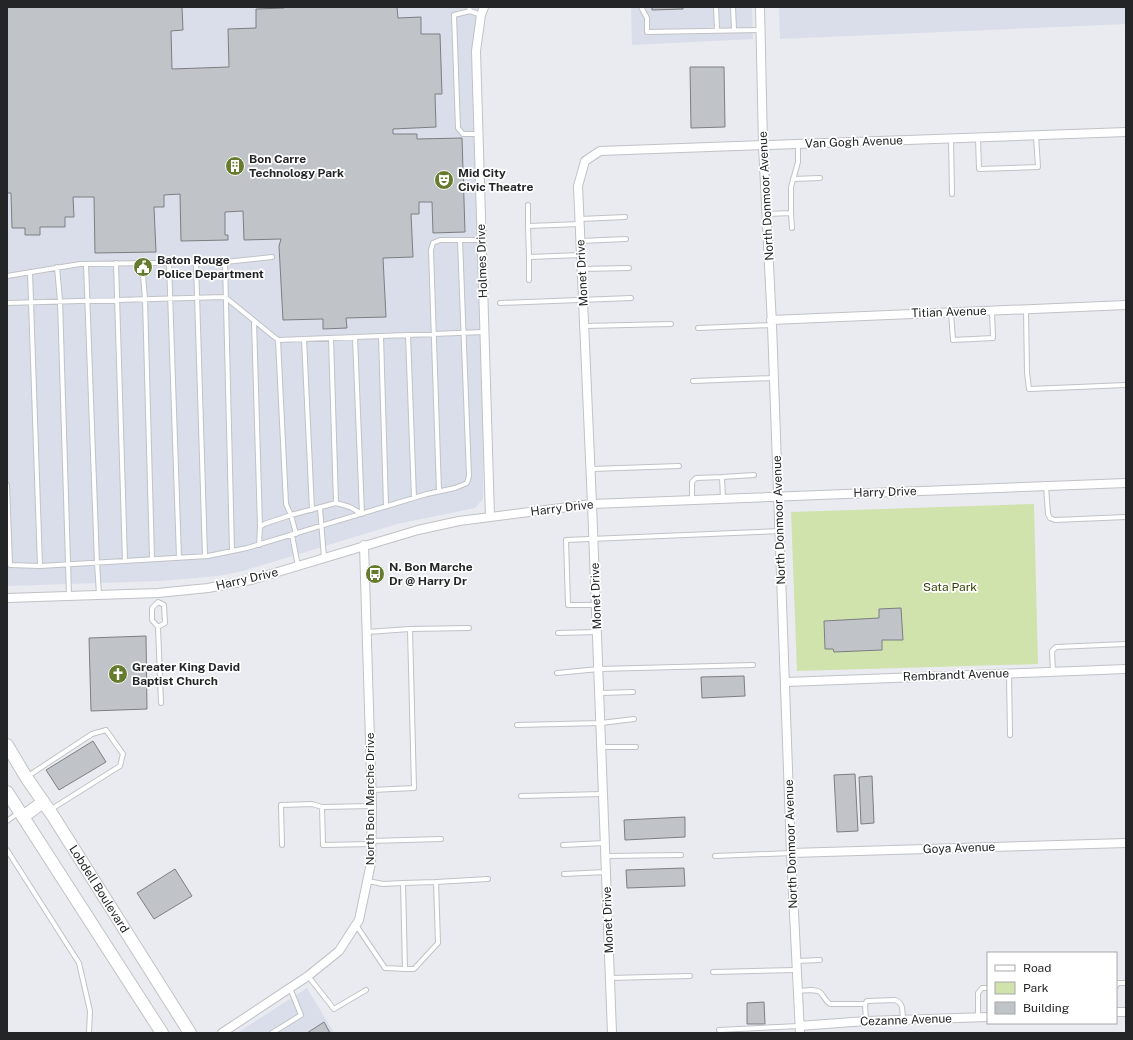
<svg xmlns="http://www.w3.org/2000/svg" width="1133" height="1040" viewBox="0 0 1133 1040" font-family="'Public Sans',sans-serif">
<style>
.built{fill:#d9deea}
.green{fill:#d0e3ad}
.building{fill:#c0c3c7;stroke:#7c7e82}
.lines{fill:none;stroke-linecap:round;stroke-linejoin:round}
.service-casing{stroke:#c0c2c6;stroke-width:6}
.minor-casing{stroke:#c0c2c6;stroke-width:10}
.secondary-casing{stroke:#c0c2c6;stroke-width:14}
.service{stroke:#fff;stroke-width:4}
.minor{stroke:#fff;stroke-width:8}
.secondary{stroke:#fff;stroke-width:12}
.labels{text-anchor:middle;stroke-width:3.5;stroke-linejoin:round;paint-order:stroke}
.street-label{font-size:12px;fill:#242527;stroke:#fff}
.poi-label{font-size:12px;font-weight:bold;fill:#242527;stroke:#fff;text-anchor:start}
.park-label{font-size:12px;fill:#303f00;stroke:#fff}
</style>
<rect width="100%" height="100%" fill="#e9ebf0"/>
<!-- built -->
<path class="built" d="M7 7H484L476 51 484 332 483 499 475 508 397 524 243 571 218 576 161 581 7 586Z
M631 7H752L753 39 632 45Z
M779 7H1126V24L780 39Z
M307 988 334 1033H237Z"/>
<!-- green -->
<path class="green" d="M1034 504 1038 664 797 671 791 512Z"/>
<!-- building -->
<path class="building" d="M7 7H182L183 30 171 31 172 69 229 67 228 29 256 28V9L284 8V7H397L398 18 421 17V34H440L442 94H435L436 127 393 129V134H417V139L462 138 465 232 433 233 432 202H419V214H411L413 257 383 258 386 317 346 318 347 328 323 329V319L283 320 279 246 281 239 244 240 243 211 225 212V235H228V240L181 241 180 194 164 195V207H154L156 252 95 253 94 197H73L74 217H65V227H40V235H25V228H12L11 193H7Z
M652 7H683V9L652 10Z
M690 67H724L725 127 691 128Z
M901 608 903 640H882V650L834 652 833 649H825L824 621 879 618V609Z
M146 636 147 709 91 711 89 638Z
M744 676 745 696 702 698 701 677Z
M93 741 106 762 59 790 46 770Z
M855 774 858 831 837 832 834 775Z
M872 776 874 823 861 824 859 777Z
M685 817V837L625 840 624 820Z
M684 868 685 886 627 888 626 870Z
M175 869 192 896 154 919 137 893Z
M764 1002 765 1024H747V1003Z
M324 1022 330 1033H307Z"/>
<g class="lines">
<defs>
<path id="service" d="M469 7 470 11 481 15
M641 7 647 18V32L760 30
M716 7 717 30
M733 7 734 30
M470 11 454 15 458 128 463 134H478
M951 138 952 194
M978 138 979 169 1038 167 1036 136
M793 179 820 178
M528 205V226
M791 213 792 228
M767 214 791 213V187L798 162V144
M580 219 625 217
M580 224 528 226 529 257 581 255
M580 241 626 239
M529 257V280
M196 262 205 556
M225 262 272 257
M116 263 125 561
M142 263 145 299 152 559
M169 263 179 558
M86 264 97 563 99 594
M57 267 60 301 69 595
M582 269 629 268
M30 272 40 566
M7 276 80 264 225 262 232 551
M7 303 225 297 278 340 484 332
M500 303 631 298
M1026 309 1027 373 1029 389 1126 385
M951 312 953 340 993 338 992 311
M254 321 260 527
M584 326 671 324
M698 328 772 325
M408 335 414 498
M381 336 386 506
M355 337 362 514
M331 338 336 503
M304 339 312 510
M278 340 286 504 291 515 296 534
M693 381 774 378
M591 469 679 466
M722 477 754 475
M7 485 10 565 40 566 208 556 247 548 427 494 455 488 467 483 469 476 460 240
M1046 486 1048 514 1050 518 1055 520 1126 517
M439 491 431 250 433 243 440 240H482
M692 500V482L696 478 722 477 723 499
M320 508 324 558
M292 535 298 566
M259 545 260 527 264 524 291 515 336 503 350 507 362 514
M596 605H568L566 540 780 531
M158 627 165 623 164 605 158 602 152 608V620L158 627 161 703
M410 629 469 628
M367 632 410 629 414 788 372 790
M558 633 597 632
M1053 672 1052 651 1056 647 1126 644
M557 673 599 669 753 665
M1009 674 1010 735
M600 693 633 692
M517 725 601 723 634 719
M602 747H636
M28 776 92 734 106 730 123 754 120 766 50 810
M521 796 603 794
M7 821 18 813
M371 841 441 839
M371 844 323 845 322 807 372 806
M282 845 281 805 312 804 322 807
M563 845 605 843
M7 850 79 963 90 1011 89 1033
M606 856 681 855
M715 856 791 853
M564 874 606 872
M436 882 488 879
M403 883 436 882 438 943 414 969H405
M356 925 385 968 405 969 403 883 383 884 368 881
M797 961 820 960
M713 972 796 970
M308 976 334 1009 366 990
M610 978 690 976
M1116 986 1118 983H1126
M797 991C803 991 817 988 821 993 824 997 825 1000 830 1004H865
M978 1017V993L982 988H988
M866 1021 865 1004 867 1001 895 1000C904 1003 902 1011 903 1019
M719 1030 799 1026
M272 1033 301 1015 290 988"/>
<path id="minor" d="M484 7 481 15 476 51 490 517
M760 7 763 145 772 325 791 853 800 1033
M771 320 1126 305
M7 598 158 593 208 588 251 580 418 530 459 521 592 504 1126 483
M786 682 1126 669
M791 853 1126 843
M1116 1012H1126
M799 1026 866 1021 988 1017
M222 1033 308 976 339 951 359 920 371 863 372 806 364 545
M612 1033 592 504 578 186 585 161 600 151 1126 132"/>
<g id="secondary">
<path id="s1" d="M7 745 26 777 53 816 190 1033"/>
<path d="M7 792 162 1033"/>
<path d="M23 817 43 802"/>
</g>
</defs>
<!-- service casing -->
<use href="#service" class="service-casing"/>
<!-- minor casing -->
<use href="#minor" class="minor-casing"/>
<!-- secondary casing -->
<use href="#secondary" class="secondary-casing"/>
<!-- service -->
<use href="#service" class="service"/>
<!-- minor -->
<use href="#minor" class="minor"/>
<!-- secondary -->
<use href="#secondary" class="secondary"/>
</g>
<!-- icons -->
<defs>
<symbol id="building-disc" viewBox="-11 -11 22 22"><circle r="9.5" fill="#657b2d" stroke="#fff"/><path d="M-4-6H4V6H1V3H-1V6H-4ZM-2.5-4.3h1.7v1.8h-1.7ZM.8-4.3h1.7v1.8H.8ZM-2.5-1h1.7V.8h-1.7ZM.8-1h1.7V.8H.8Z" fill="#fff"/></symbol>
<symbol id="theatre-disc" viewBox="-11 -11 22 22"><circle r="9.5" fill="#657b2d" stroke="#fff"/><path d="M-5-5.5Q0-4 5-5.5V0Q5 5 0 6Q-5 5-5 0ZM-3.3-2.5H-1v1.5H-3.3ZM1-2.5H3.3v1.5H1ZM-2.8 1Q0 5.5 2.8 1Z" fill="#fff"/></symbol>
<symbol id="civic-disc" viewBox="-11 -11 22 22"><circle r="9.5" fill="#657b2d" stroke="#fff"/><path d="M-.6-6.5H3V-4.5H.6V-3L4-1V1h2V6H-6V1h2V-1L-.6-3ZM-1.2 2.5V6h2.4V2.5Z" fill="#fff"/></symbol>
<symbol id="bus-disc" viewBox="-11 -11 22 22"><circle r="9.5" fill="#657b2d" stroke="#fff"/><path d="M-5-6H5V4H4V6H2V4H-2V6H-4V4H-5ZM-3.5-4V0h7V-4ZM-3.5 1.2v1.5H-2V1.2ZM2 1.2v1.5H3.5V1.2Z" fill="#fff"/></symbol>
<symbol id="church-disc" viewBox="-11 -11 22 22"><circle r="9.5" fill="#657b2d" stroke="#fff"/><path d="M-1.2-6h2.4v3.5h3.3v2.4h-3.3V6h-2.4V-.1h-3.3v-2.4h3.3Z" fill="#fff"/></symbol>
</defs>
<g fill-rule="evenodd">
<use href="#building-disc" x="224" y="155" width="22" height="22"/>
<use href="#theatre-disc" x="433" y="169" width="22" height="22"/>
<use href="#civic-disc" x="132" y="256" width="22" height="22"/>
<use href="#bus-disc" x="364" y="563" width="22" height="22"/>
<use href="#church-disc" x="107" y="663" width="22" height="22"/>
</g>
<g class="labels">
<!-- street labels -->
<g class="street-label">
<text transform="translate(854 142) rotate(-2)" y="4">Van Gogh Avenue</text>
<text transform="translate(766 196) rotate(-93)" y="4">North Donmoor Avenue</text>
<text transform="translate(482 261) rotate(-92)" y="4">Holmes Drive</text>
<text transform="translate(582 273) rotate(-93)" y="4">Monet Drive</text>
<text transform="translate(949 312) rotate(-2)" y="4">Titian Avenue</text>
<text transform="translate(885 492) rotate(-2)" y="4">Harry Drive</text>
<text transform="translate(562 508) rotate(-7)" y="4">Harry Drive</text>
<text transform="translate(779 520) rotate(-92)" y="4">North Donmoor Avenue</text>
<text transform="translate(247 579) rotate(-13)" y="4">Harry Drive</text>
<text transform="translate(596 596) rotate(-92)" y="4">Monet Drive</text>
<text transform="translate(956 675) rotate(-2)" y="4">Rembrandt Avenue</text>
<text transform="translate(370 799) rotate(-90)" y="4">North Bon Marche Drive</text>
<text transform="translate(791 844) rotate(-92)" y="4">North Donmoor Avenue</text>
<text transform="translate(959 848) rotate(-2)" y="4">Goya Avenue</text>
<text dy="4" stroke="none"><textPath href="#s1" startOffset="171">Lobdell Boulevard</textPath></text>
<text transform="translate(608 920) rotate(-92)" y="4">Monet Drive</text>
<text transform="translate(906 1020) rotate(-2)" y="4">Cezanne Avenue</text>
</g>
<!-- poi labels -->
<g class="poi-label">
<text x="249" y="163">Bon Carre<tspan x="249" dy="14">Technology Park</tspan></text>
<text x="458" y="177">Mid City<tspan x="458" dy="14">Civic Theatre</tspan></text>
<text x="157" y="264">Baton Rouge<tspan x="157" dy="14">Police Department</tspan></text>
<text x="389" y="571">N. Bon Marche<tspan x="389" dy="14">Dr @ Harry Dr</tspan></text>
<text x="132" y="671">Greater King David<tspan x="132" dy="14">Baptist Church</tspan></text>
</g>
<!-- park labels -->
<g class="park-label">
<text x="950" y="591">Sata Park</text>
</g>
</g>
<!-- border -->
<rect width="1133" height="1040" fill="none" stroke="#242527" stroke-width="16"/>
<!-- legend -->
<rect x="987" y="952" width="130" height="72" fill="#ffffff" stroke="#a7a8a9"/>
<rect x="995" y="965" width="20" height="6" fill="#ffffff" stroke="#a7a8a9"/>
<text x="1023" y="972" font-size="12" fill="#242527">Road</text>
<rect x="995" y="982" width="20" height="12" fill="#d0e3ad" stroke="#a7a8a9"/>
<text x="1023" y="992" font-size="12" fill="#242527">Park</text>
<rect x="995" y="1002" width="20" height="12" fill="#c0c3c7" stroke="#a7a8a9"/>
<text x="1023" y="1012" font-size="12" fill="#242527">Building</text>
</svg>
